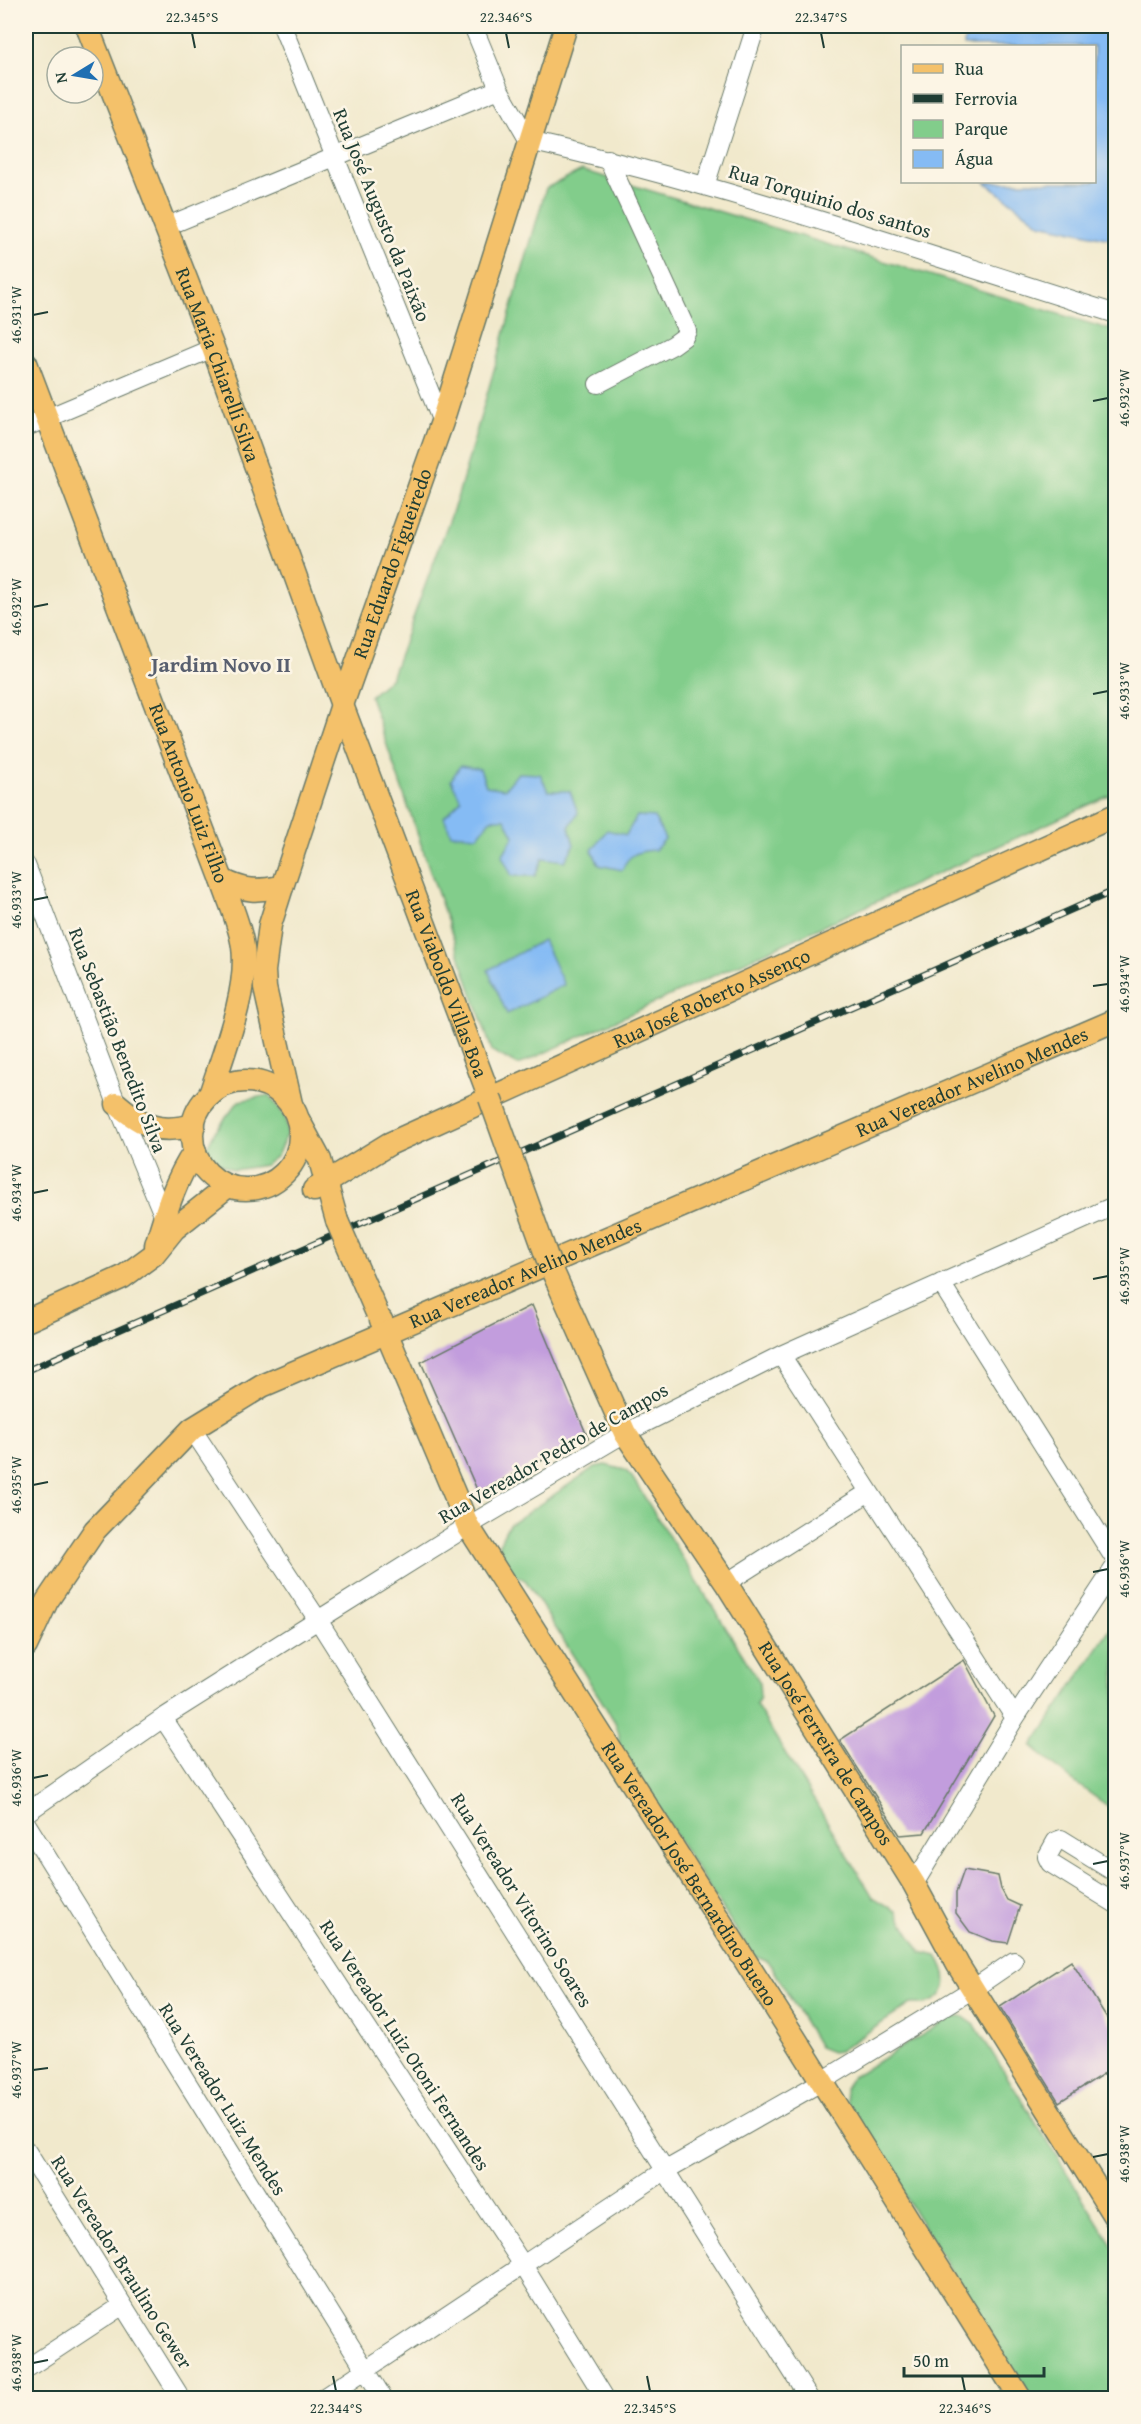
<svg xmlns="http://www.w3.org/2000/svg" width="1141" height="2424" viewBox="0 0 1141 2424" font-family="'Gentium Book Plus',serif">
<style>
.green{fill:#82cd8b;stroke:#508560;stroke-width:1.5}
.water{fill:#85bbf4;stroke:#527c94;stroke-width:1.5}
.building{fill:#c29ddd}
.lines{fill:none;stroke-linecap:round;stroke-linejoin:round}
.minor-casing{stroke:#687969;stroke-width:20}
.major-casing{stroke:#687969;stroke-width:25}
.minor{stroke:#fff;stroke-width:18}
.major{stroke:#f4c16a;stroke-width:22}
.rail-casing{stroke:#1f3d34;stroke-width:7}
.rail{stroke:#fcf5e5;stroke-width:4.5;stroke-dasharray:14;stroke-linecap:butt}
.major-bridge-casing{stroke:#687969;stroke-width:25;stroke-linecap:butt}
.major-bridge{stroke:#f4c16a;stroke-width:22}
.ticks{fill:none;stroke:#1f3d34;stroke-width:2}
.labels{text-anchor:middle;stroke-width:5;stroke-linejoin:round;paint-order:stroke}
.street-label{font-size:20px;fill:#1f3d34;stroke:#fcf5e5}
.quarter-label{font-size:22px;font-weight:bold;fill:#585f6f;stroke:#fcf5e5}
.neatline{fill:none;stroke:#1f3d34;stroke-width:2}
.ticks-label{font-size:15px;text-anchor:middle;fill:#1f3d34}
</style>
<rect width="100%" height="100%" fill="#fcf5e5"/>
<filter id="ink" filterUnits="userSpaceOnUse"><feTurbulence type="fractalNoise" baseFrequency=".0167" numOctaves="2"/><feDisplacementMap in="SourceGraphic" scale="12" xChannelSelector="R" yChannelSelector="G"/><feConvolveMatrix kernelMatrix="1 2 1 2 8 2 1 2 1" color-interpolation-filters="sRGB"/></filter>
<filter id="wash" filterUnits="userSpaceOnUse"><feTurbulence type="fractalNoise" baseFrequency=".008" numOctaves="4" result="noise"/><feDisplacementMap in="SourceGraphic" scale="24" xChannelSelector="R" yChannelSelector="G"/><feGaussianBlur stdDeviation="1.35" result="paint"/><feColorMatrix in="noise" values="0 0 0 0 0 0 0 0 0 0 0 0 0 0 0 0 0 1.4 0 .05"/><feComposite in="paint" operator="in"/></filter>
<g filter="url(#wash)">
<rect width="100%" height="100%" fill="#f1e9cc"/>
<!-- green -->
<path class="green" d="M582 170 1115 331V793L518 1065 492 1051 370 696 391 678 457 499 546 188Z
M269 1095 285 1117 287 1133 277 1156 265 1165 234 1170 210 1159 206 1149 214 1133 239 1101Z
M605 1465 625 1470 632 1477 759 1681 760 1697 756 1705 873 1897 896 1911 921 1952 937 1956C947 1971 952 1993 931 2002 925 2005 917 2004 911 2004L839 2051 832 2052 819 2047 772 1967 766 1961 752 1955 619 1747V1734L615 1722 526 1581C520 1577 515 1575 509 1572 491 1563 500 1537 509 1525L595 1467Z
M1115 1622V1811L1070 1779 1032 1746Z
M962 2016 975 2025 1115 2250V2398H1030L846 2102 845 2089 852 2077 952 2017Z"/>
<!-- water -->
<path class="water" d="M966 26H1115V240L1040 224 985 182H1094V46H964Z
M460 766 480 769 486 786 505 789 518 773 540 774 548 791H570L578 813 569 827 574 845 565 861 543 858 535 876H512L502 856 514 836 505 819H491L478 836 451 834 444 817 461 800 451 780Z
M637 816 654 817 665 839 655 850C638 851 628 854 622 870L599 865 592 850 607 830 626 835Z
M543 940 564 985 507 1014 488 970Z"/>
<g id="blocks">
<!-- building -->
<path class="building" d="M532 1305 588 1438 478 1492 421 1362Z
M964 1660 994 1716 924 1833 900 1835 840 1740Z
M964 1870 998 1876 1001 1889 1007 1900 1020 1906 1008 1943 993 1941 970 1932 956 1913V1893Z
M1071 1961 1116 2032V2066L1059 2102 1000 2007Z"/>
</g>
</g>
<g filter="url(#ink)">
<use href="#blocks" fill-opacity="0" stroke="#687969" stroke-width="1.5"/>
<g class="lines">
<defs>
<path id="minor" d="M282 26 442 422
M473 26 499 89 529 141C728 186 921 253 1116 314
M705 186 756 26
M165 227 499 89
M598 384 673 345 684 337 687 331 608 159
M26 427 213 348
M26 865 117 1104 164 1217 169 1223
M941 1283 1116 1561
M781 1355 1015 1718
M192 1429 318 1620 809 2398
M726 1583 869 1492
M163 1718 523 2265 605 2398
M26 1813 163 1718 318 1620 468 1526 625 1433 781 1355 1116 1205
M26 1823 383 2398
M1116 1873 1061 1839 1056 1841 1047 1857 1050 1863 1116 1904
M914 1884 1015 1718 1116 1565
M26 2150 181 2398
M26 2369 123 2305
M323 2398 666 2170 821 2082 973 1989 1014 1961"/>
<g id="major">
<path id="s1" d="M87 26 213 348 342 705 490 1098"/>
<path id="s2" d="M26 363 222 880C229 902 240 924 243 947 249 990 223 1054 210 1095"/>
<path d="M222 880C246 892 256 891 282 887"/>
<circle cx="246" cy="1135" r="54"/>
<path d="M117 1104C144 1127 159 1134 194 1125"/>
<path id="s3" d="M291 1104 265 988 264 971 270 925 282 887 342 705 442 422 566 26"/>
<path d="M299 1121 320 1160 337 1221"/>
<path id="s4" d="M314 1190 389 1144 1116 815"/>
<path d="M156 1245C166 1211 175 1180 195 1151"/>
<path id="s5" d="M549 1263 625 1433 726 1583 914 1884 958 1965 1116 2219"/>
<path id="s6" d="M381 1320 468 1526 794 2037 1020 2398"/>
<path d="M26 1321 123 1277 153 1255 174 1229 228 1186"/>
<path id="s7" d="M26 1646 47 1601 95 1530 192 1429 262 1386 1116 1020"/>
</g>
</defs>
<!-- minor casing -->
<use href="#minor" class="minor-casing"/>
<!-- major casing -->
<use href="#major" class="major-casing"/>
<!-- minor -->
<use href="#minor" class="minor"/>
<!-- major -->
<use href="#major" class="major"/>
<defs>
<path id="rail" d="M26 1371 1116 890"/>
</defs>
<!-- rail casing -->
<use href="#rail" class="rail-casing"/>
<!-- rail -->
<use href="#rail" class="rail"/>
<defs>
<path id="major-bridge" d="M490 1098 549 1263
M337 1221 377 1313"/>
</defs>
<!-- major-bridge casing -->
<use href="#major-bridge" class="major-bridge-casing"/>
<!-- major-bridge -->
<use href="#major-bridge" class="major-bridge"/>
</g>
</g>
<!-- ticks -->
<path class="ticks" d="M192 33 195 48M506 33 509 48M821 33 824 48M33 315 48 312M1093 401 1108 398M33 607 48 604M1093 694 1108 691M33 900 48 897M1093 986 1108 984M33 1193 48 1190M1093 1279 1108 1276M33 1485 48 1482M1093 1572 1108 1569M33 1778 48 1775M1093 1864 1108 1861M33 2070 48 2068M1093 2157 1108 2154M33 2363 48 2360M333 2376 336 2391M647 2376 650 2391M962 2376 965 2391"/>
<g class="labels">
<!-- street labels -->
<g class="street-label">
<text transform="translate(830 201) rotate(17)" y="7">Rua Torquinio dos santos</text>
<text transform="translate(382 215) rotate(68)" y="7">Rua José Augusto da Paixão</text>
<text dy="7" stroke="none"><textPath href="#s1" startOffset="363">Rua Maria Chiarelli Silva</textPath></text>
<text dy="7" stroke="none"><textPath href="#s3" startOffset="564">Rua Eduardo Figueiredo</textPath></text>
<text dy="7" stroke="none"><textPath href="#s2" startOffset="460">Rua Antonio Luiz Filho</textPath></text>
<text dy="7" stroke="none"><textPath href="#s1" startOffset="1023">Rua Viaboldo Villas Boa</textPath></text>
<text dy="7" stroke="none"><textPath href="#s4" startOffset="442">Rua José Roberto Assenço</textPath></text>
<text transform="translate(118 1040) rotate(69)" y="7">Rua Sebastião Benedito Silva</text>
<text dy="7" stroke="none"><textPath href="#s7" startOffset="1130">Rua Vereador Avelino Mendes</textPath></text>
<text dy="7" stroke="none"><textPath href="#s7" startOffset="644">Rua Vereador Avelino Mendes</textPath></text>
<text transform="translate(553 1453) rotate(-30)" y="7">Rua Vereador Pedro de Campos</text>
<text dy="7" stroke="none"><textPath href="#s5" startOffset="556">Rua José Ferreira de Campos</textPath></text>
<text dy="7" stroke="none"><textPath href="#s6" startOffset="636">Rua Vereador José Bernardino Bueno</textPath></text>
<text transform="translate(522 1900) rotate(58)" y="7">Rua Vereador Vitorino Soares</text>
<text transform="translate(405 2045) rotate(57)" y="7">Rua Vereador Luiz Otoni Fernandes</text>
<text transform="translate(223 2099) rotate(58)" y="7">Rua Vereador Luiz Mendes</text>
<text transform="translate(122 2262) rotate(58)" y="7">Rua Vereador Braulino Gewer</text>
</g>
<!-- quarter labels -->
<g class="quarter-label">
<text x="221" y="672">Jardim Novo II</text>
</g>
</g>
<!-- margin -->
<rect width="1141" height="2424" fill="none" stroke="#fcf5e5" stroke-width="66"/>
<!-- legend -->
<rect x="901" y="45" width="195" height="138" fill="#fcf5e5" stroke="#a4ab9e" stroke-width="1.5"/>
<rect x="913" y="64" width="30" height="9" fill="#f4c16a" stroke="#a4ab9e" stroke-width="1.5"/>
<text x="955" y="75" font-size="18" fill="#1f3d34">Rua</text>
<rect x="913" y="94" width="30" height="9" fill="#1f3d34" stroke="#a4ab9e" stroke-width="1.5"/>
<text x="955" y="105" font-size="18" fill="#1f3d34">Ferrovia</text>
<rect x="913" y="120" width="30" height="18" fill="#82cd8b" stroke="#a4ab9e" stroke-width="1.5"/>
<text x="955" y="135" font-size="18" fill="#1f3d34">Parque</text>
<rect x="913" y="150" width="30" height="18" fill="#85bbf4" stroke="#a4ab9e" stroke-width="1.5"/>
<text x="955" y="165" font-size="18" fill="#1f3d34">Água</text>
<!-- north arrow -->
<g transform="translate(75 75) rotate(259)"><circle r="28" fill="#fcf5e5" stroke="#a4ab9e" stroke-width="1.5"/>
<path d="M0-4.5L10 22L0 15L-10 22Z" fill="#1f6fb2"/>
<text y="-9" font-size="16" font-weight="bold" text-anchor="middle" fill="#1f3d34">N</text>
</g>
<!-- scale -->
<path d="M904 2367v9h140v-9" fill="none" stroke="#1f3d34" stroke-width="3"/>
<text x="913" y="2367" font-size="18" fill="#1f3d34" stroke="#fcf5e5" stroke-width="4.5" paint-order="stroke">50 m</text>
<rect x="33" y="33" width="1075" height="2358" class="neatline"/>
<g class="ticks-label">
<text x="192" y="22">22.345°S</text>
<text x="506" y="22">22.346°S</text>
<text x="821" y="22">22.347°S</text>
<text transform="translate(16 315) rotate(-90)" y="5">46.931°W</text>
<text transform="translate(1124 398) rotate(-90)" y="5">46.932°W</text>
<text transform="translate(16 607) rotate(-90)" y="5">46.932°W</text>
<text transform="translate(1124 691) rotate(-90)" y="5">46.933°W</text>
<text transform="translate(16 900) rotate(-90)" y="5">46.933°W</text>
<text transform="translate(1124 984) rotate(-90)" y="5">46.934°W</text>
<text transform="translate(16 1193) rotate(-90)" y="5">46.934°W</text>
<text transform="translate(1124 1276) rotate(-90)" y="5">46.935°W</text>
<text transform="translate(16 1485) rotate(-90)" y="5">46.935°W</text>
<text transform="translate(1124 1569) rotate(-90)" y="5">46.936°W</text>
<text transform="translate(16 1778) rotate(-90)" y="5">46.936°W</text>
<text transform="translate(1124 1861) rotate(-90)" y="5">46.937°W</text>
<text transform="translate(16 2070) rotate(-90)" y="5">46.937°W</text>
<text transform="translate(1124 2154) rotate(-90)" y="5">46.938°W</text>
<text transform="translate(16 2363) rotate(-90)" y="5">46.938°W</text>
<text x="336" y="2413">22.344°S</text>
<text x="650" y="2413">22.345°S</text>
<text x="965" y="2413">22.346°S</text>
</g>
</svg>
